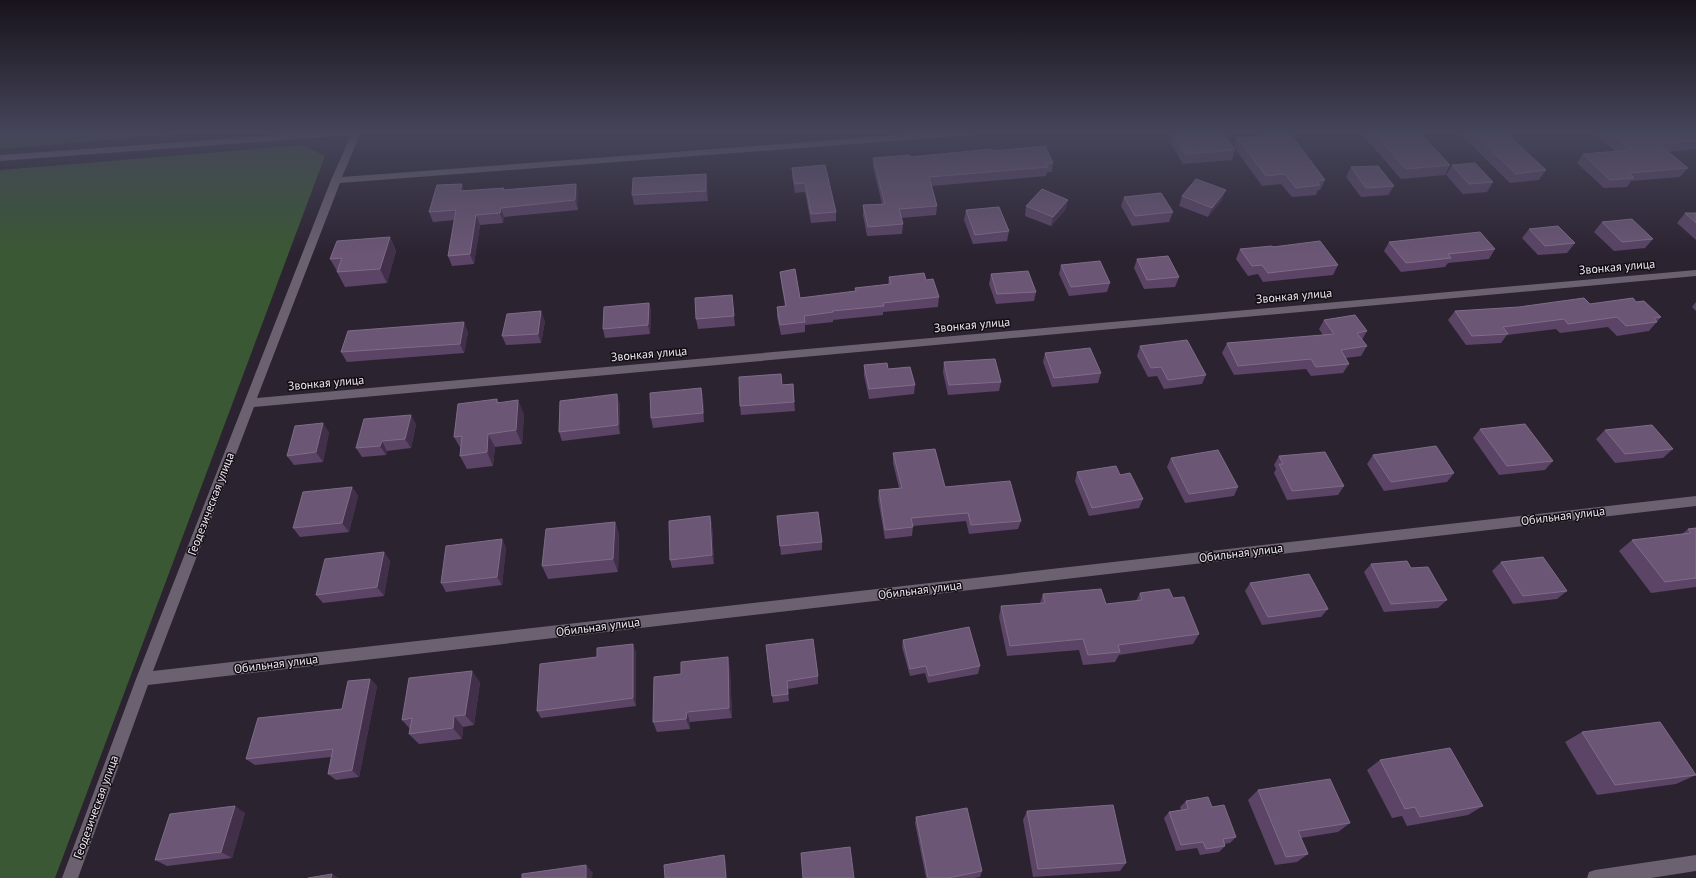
<svg xmlns="http://www.w3.org/2000/svg" width="1696" height="878" viewBox="0 0 1696 878" font-family="'PT Sans',sans-serif">
<style>
.forest{fill:#3a5833}
.lines{fill:none;stroke-linecap:round;stroke-linejoin:round}
.minor{fill:#6b6171;fill-rule:evenodd}
.wall{fill:#5b4466}
.shaded-wall{fill:#42304b}
.building{fill:#6b5675;stroke:#7f6c88}
.labels{text-anchor:middle;stroke-width:3;stroke-linejoin:round;paint-order:stroke}
.street-label{font-size:12px;fill:#ece6ef;stroke:#120e14}
</style>
<rect width="100%" height="100%" fill="#2c2331"/>
<!-- forest -->
<path class="forest" d="M0 132H205L0 149Z
M303 145 325 156 55 878H0V170Z"/>
<g class="lines">
<!-- minor -->
<path class="minor" d="M323 132H361L342 177 941 132H976L972 135 340 183 257 398 1696 270V276L254 407 153 671 1696 496V506L148 685 78 878H62L136 679 331 180 351 135 0 161V155Z
M1696 855V871L1651 878H1587L1589 872 1595 870Z"/>
</g>
<!-- wall -->
<path class="wall" d="M1262 132 1325 180 1320 190H1318L1316 195 1292 197 1281 184 1262 186 1234 147 1237 138 1261 136Z
M1360 132H1419L1450 165 1445 175 1401 179Z
M1458 132H1505L1546 170 1539 180 1510 183Z
M1593 132H1696V149L1668 152 1688 168 1680 177 1631 181 1627 187 1604 188 1577 163 1583 154 1615 151Z
M1174 134 1235 150 1232 160 1183 164 1171 144Z
M992 151 1053 163 1052 172H1047L1046 176 932 186 937 206 936 215 901 218 903 224 902 234 867 236 863 215V205L882 204 873 167V158L910 157Z
M1452 165 1493 182 1487 192 1463 194 1446 175Z
M1351 167 1394 186 1388 195 1361 197 1346 177Z
M792 168 836 212V221L811 223 805 192 795 193 792 176Z
M576 184 578 194V210L504 217 503 223 480 225 474 264 452 266 448 256 455 220 433 222 429 212 464 191 505 190Z
M707 184 708 201 634 205 632 195Z
M1182 196 1222 200 1208 217 1179 206Z
M1124 197 1173 212 1169 222 1132 226 1121 206Z
M1026 206 1066 209 1051 226 1025 216Z
M966 210 1009 231 1007 241 973 244 964 220Z
M1685 213H1696V240L1677 223Z
M1602 222 1653 239 1645 248 1614 251 1594 232Z
M1529 229 1575 243 1567 253 1538 255 1522 238Z
M390 237 396 251 387 283 345 287 337 272V271L330 259Z
M1389 242 1495 249 1489 259 1448 263 1445 267 1401 272 1384 251Z
M1273 247 1338 265 1333 275 1263 282 1258 274 1248 276 1236 259 1240 249Z
M1137 259 1179 277 1175 287 1144 289 1134 268Z
M1061 265 1110 283 1107 292 1069 296 1059 274Z
M780 272 800 298 855 291V288L888 284 889 277 926 280 939 297 938 307 883 312V315L833 320V322L805 325V332L781 335 777 316V307L785 306 781 282Z
M991 274 1036 292 1034 301 996 304 989 284Z
M732 295 735 326 698 329 696 319Z
M1636 302 1661 317 1649 331 1617 336 1608 327 1560 333 1556 329 1507 335 1501 343 1466 345 1448 320 1455 311Z
M1696 302V311L1692 307Z
M649 303 651 312 650 334 605 338 603 329Z
M1324 320 1367 331 1362 340 1367 346 1361 356 1346 358 1349 364 1343 373 1311 376 1306 369 1234 375 1222 353 1227 343 1323 335 1319 329Z
M545 321 541 343 506 345 502 336Z
M468 332 464 353 347 362 341 352Z
M1140 346 1206 375 1202 384 1164 389 1157 376 1148 377 1137 356Z
M1045 353 1101 373 1098 383 1052 387 1043 362Z
M944 362 1001 382 999 391 948 395 943 372Z
M864 365 888 369 915 385 914 394 869 399 864 375Z
M793 384 795 411 741 415 740 406 782 385Z
M701 388 703 397 704 422 653 428 651 418Z
M497 399 498 402 524 414 522 444 495 447 493 466 467 469 460 456 461 449 454 437Z
M620 404V434L562 441 559 432Z
M416 424 411 448 387 451 386 455 362 457 356 448Z
M1480 429 1553 461 1545 470 1499 475 1473 438Z
M1605 430 1673 449 1663 458 1615 463 1596 439Z
M329 432 323 462 294 465 287 456Z
M893 453 945 487 1021 521 1018 529 969 534 966 521 913 526 912 536 885 539 878 499 879 490 899 488 893 463Z
M1373 455 1454 473 1447 482 1384 491 1367 464Z
M1279 456 1344 486 1338 495 1287 500 1274 473 1276 469 1274 465Z
M1171 458 1238 487 1234 496 1185 503 1167 467Z
M1077 472 1120 475 1143 499 1139 508 1089 516 1075 481Z
M352 487 358 496 349 532 300 537 293 528Z
M710 516 712 525 714 564 672 568 670 560Z
M777 516 822 542V550L781 555Z
M615 522 619 535 618 572 548 579 542 566Z
M1696 528V587L1651 593 1619 551 1632 540 1682 534 1688 529Z
M502 539 506 548 502 585 446 592 441 583Z
M384 552 390 561 384 596 323 603 316 595Z
M1501 562 1567 591 1557 599 1513 604 1492 571Z
M1371 564 1411 568 1447 600 1438 608 1384 612 1364 572Z
M1250 583 1328 609 1321 617 1262 625 1245 591Z
M1140 593 1173 598 1199 634 1193 644 1119 655 1115 662 1083 665 1079 650 1007 656 999 617 1001 606 1040 603 1043 594 1106 604 1136 601Z
M903 640 980 666 978 674 928 683 925 673 910 676 902 647Z
M766 645 818 676V684L788 689 789 701 773 703Z
M636 652V706L541 718 537 711Z
M730 669 732 718 690 722V729L657 732 653 722 681 674Z
M370 679 377 686 359 777 336 780 328 774 331 757 255 765 246 759 342 709Z
M480 682 474 725 463 727 462 739 419 744 409 734 410 729 402 720Z
M1582 732 1696 775 1676 784 1597 795 1565 742Z
M1380 760 1483 806 1468 815 1407 826 1402 816 1392 818 1367 770Z
M1258 790 1350 823 1338 832 1301 838 1308 854 1297 862 1275 865 1248 800Z
M1186 801 1212 807 1236 837 1230 843 1224 844 1225 846 1219 852 1200 855 1197 848 1176 851 1164 818 1169 812 1181 810 1180 807Z
M1027 811 1126 863 1120 871 1033 877 1023 820Z
M245 813 232 858 167 866 155 860Z
M916 817 982 871 980 877 974 878H926L915 823Z"/>
<!-- shaded-wall -->
<path class="shaded-wall" d="M706 174 707 184 708 201 706 191Z
M462 184 465 193 460 191Z
M576 184 578 194V210L575 200Z
M1226 190 1222 200 1208 217 1212 208Z
M1068 200 1066 209 1051 226 1053 217Z
M501 208 504 217 503 223 500 213Z
M476 215 480 225 474 264 470 254Z
M390 237 396 251 387 283 380 269Z
M649 303 651 312 650 334 648 325Z
M541 311 545 321 541 343 538 334Z
M464 322 468 332 464 353 460 344Z
M701 388 703 397 704 422 703 413Z
M617 394 620 404V434L618 425Z
M518 400 524 414 522 444 516 430Z
M411 415 416 424 411 448 405 439Z
M323 423 329 432 323 462 316 452Z
M488 434 495 447 493 466 487 452Z
M382 441 387 451 386 455 380 446Z
M352 487 358 496 349 532 342 523Z
M710 516 712 525 714 564 712 555Z
M615 522 619 535 618 572 613 559Z
M502 539 506 548 502 585 497 577Z
M384 552 390 561 384 596 377 587Z
M633 644 636 652V706L633 698Z
M728 657 730 669 732 718 729 708Z
M472 671 480 682 474 725 465 715Z
M370 679 377 686 359 777 352 770Z
M687 712 690 722V729L686 719Z
M454 716 463 727 462 739 453 728Z
M235 806 245 813 232 858 221 852Z
M724 855 726 861 727 878H726Z
M586 865 593 873 592 878H586Z
M332 874 339 878H331Z"/>
<!-- building -->
<path class="building" d="M1205 132H1223L1235 150 1186 154 1174 134Z
M1262 132H1289L1325 180 1317 181 1320 185 1296 188 1285 174 1266 176 1237 138 1265 136Z
M1373 132H1419L1450 165 1406 169Z
M1473 132H1505L1546 170 1516 174Z
M1610 132H1696V141L1659 144 1688 168 1629 173 1634 178 1610 180 1583 154 1630 150Z
M1045 146 1053 163H1046L1048 167 929 177 937 206 899 209 903 224 868 227 863 205 885 204 873 158 910 155V157L991 149 992 151Z
M1475 163 1493 182 1469 184 1452 165Z
M825 165 836 212 811 214 805 183 795 184 792 168Z
M1378 166 1394 186 1366 188 1351 167Z
M706 174V191L632 195 633 178Z
M1196 179 1226 190 1212 208 1182 196Z
M462 184 460 191 504 188 503 190 576 184 575 200 501 208 500 213 476 215 470 254 448 256 456 210 429 212 437 185Z
M1042 189 1068 200 1053 217 1026 206Z
M1161 193 1173 212 1135 216 1124 197Z
M999 207 1009 231 975 235 966 210Z
M1685 213H1696V223Z
M1632 219 1653 239 1622 242 1602 222Z
M1558 226 1575 243 1545 246 1529 229Z
M1480 232 1495 249 1448 254 1451 258 1406 263 1389 242Z
M390 237 380 269 337 272 342 258 330 259 337 241Z
M1320 241 1338 265 1268 273 1262 265 1252 266 1240 249 1272 246 1273 247Z
M1168 256 1179 277 1147 280 1137 259Z
M1100 261 1110 283 1071 287 1061 265Z
M795 269 800 298 856 291 855 288 891 284 889 277 924 273 926 280 933 279 939 297 883 303 884 306 832 311 833 312 804 316 805 322 780 325 777 307 786 306 780 272Z
M1028 271 1036 292 997 294 991 274Z
M732 295 734 316 696 319 695 298Z
M1584 298 1590 304 1633 298 1636 302 1644 301 1661 317 1654 318 1657 322 1626 326 1617 317 1568 324 1564 319 1503 327 1508 334 1472 336 1455 311 1519 307Z
M649 303 648 325 603 329 604 307Z
M541 311 538 334 502 336 507 314Z
M1355 315 1367 331 1357 333 1367 346 1341 350 1349 364 1316 367 1311 359 1238 366 1227 343 1334 334 1324 320Z
M464 322 460 344 341 352 348 331Z
M1187 340 1206 375 1168 380 1161 367 1151 368 1140 346Z
M1090 348 1101 373 1054 378 1045 353Z
M995 359 1001 382 949 385 944 362Z
M887 363 888 369 910 367 915 385 869 389 864 365Z
M781 374 782 385 793 384 794 402 740 406 739 377Z
M701 388 703 413 651 418 650 393Z
M617 394 618 425 559 432 560 401Z
M497 399V403L518 400 516 430 488 434 487 452 460 456 462 436 454 437 458 404Z
M411 415 405 439 382 441 380 446 356 448 364 419Z
M323 423 316 452 287 456 295 426Z
M1525 424 1553 461 1507 466 1480 429Z
M1652 425 1673 449 1625 454 1605 430Z
M1436 446 1454 473 1391 482 1373 455Z
M935 449 945 487 1010 481 1021 521 971 525 968 513 911 518 913 527 885 530 879 490 902 488 893 453Z
M1218 450 1238 487 1189 494 1171 458Z
M1325 452 1344 486 1292 491 1279 464H1283L1279 456Z
M1116 466 1120 475 1130 473 1143 499 1092 508 1077 472Z
M352 487 342 523 293 528 303 492Z
M818 512 822 542 780 546 777 516Z
M710 516 712 555 670 560 669 521Z
M615 522 613 559 542 566 546 529Z
M1696 528V578L1665 582 1632 540 1691 533 1688 529Z
M502 539 497 577 441 583 446 546Z
M384 552 377 587 316 595 325 559Z
M1543 557 1567 591 1523 596 1501 562Z
M1407 561 1411 568 1428 567 1447 600 1391 604 1371 564Z
M1309 574 1328 609 1268 617 1250 583Z
M1101 589 1106 604 1142 600 1140 593 1169 589 1173 598 1184 597 1199 634 1118 645 1120 652 1088 655 1083 639 1010 646 1001 606 1045 603 1043 594Z
M969 627 980 666 929 676 926 666 910 669 903 640Z
M813 639 818 676 787 681 788 694 772 696 766 645Z
M633 644V698L537 711 540 664 597 657V648Z
M728 657 729 708 687 712 686 719 653 722 654 677 681 674V662Z
M472 671 465 715 454 716 453 728 409 734 412 718 402 720 409 678Z
M370 679 352 770 328 774 333 749 246 759 258 718 342 709 348 681Z
M1660 722 1696 775 1615 785 1582 732Z
M1450 748 1483 806 1420 817 1415 807 1405 809 1380 760Z
M1330 779 1350 823 1298 831 1308 854 1286 857 1258 790Z
M1208 797 1212 807 1224 805 1236 837 1223 839 1225 846 1206 849 1203 842 1181 845 1169 812 1188 809 1186 801Z
M1113 805 1126 863 1038 869 1027 811Z
M235 806 221 852 155 860 170 814Z
M967 808 982 871 948 878H928L916 817Z
M850 847 854 878H803L801 853Z
M724 855 726 878H665L664 865Z
M586 865V878H522V874Z
M332 874 331 878H308Z"/>
<!-- sky -->
<linearGradient id="sky" x2="0" y2="1"><stop stop-color="#18131b"/><stop offset="0.52" stop-color="#45455a"/><stop offset="1" stop-color="#45455a" stop-opacity="0"/></linearGradient>
<rect width="1696" height="255" fill="url(#sky)"/>
<g class="labels">
<!-- street labels -->
<g class="street-label">
<text transform="translate(1617 267) rotate(-5)" y="4">Звонкая улица</text>
<text transform="translate(1294 296) rotate(-5)" y="4">Звонкая улица</text>
<text transform="translate(972 325) rotate(-5)" y="4">Звонкая улица</text>
<text transform="translate(649 354) rotate(-5)" y="4">Звонкая улица</text>
<text transform="translate(326 383) rotate(-5)" y="4">Звонкая улица</text>
<text transform="translate(211 504) rotate(-69)" y="4">Геодезическая улица</text>
<text transform="translate(1563 516) rotate(-7)" y="4">Обильная улица</text>
<text transform="translate(1241 553) rotate(-7)" y="4">Обильная улица</text>
<text transform="translate(920 590) rotate(-7)" y="4">Обильная улица</text>
<text transform="translate(598 627) rotate(-7)" y="4">Обильная улица</text>
<text transform="translate(276 664) rotate(-7)" y="4">Обильная улица</text>
<text transform="translate(96 807) rotate(-70)" y="4">Геодезическая улица</text>
</g>
</g>
</svg>
